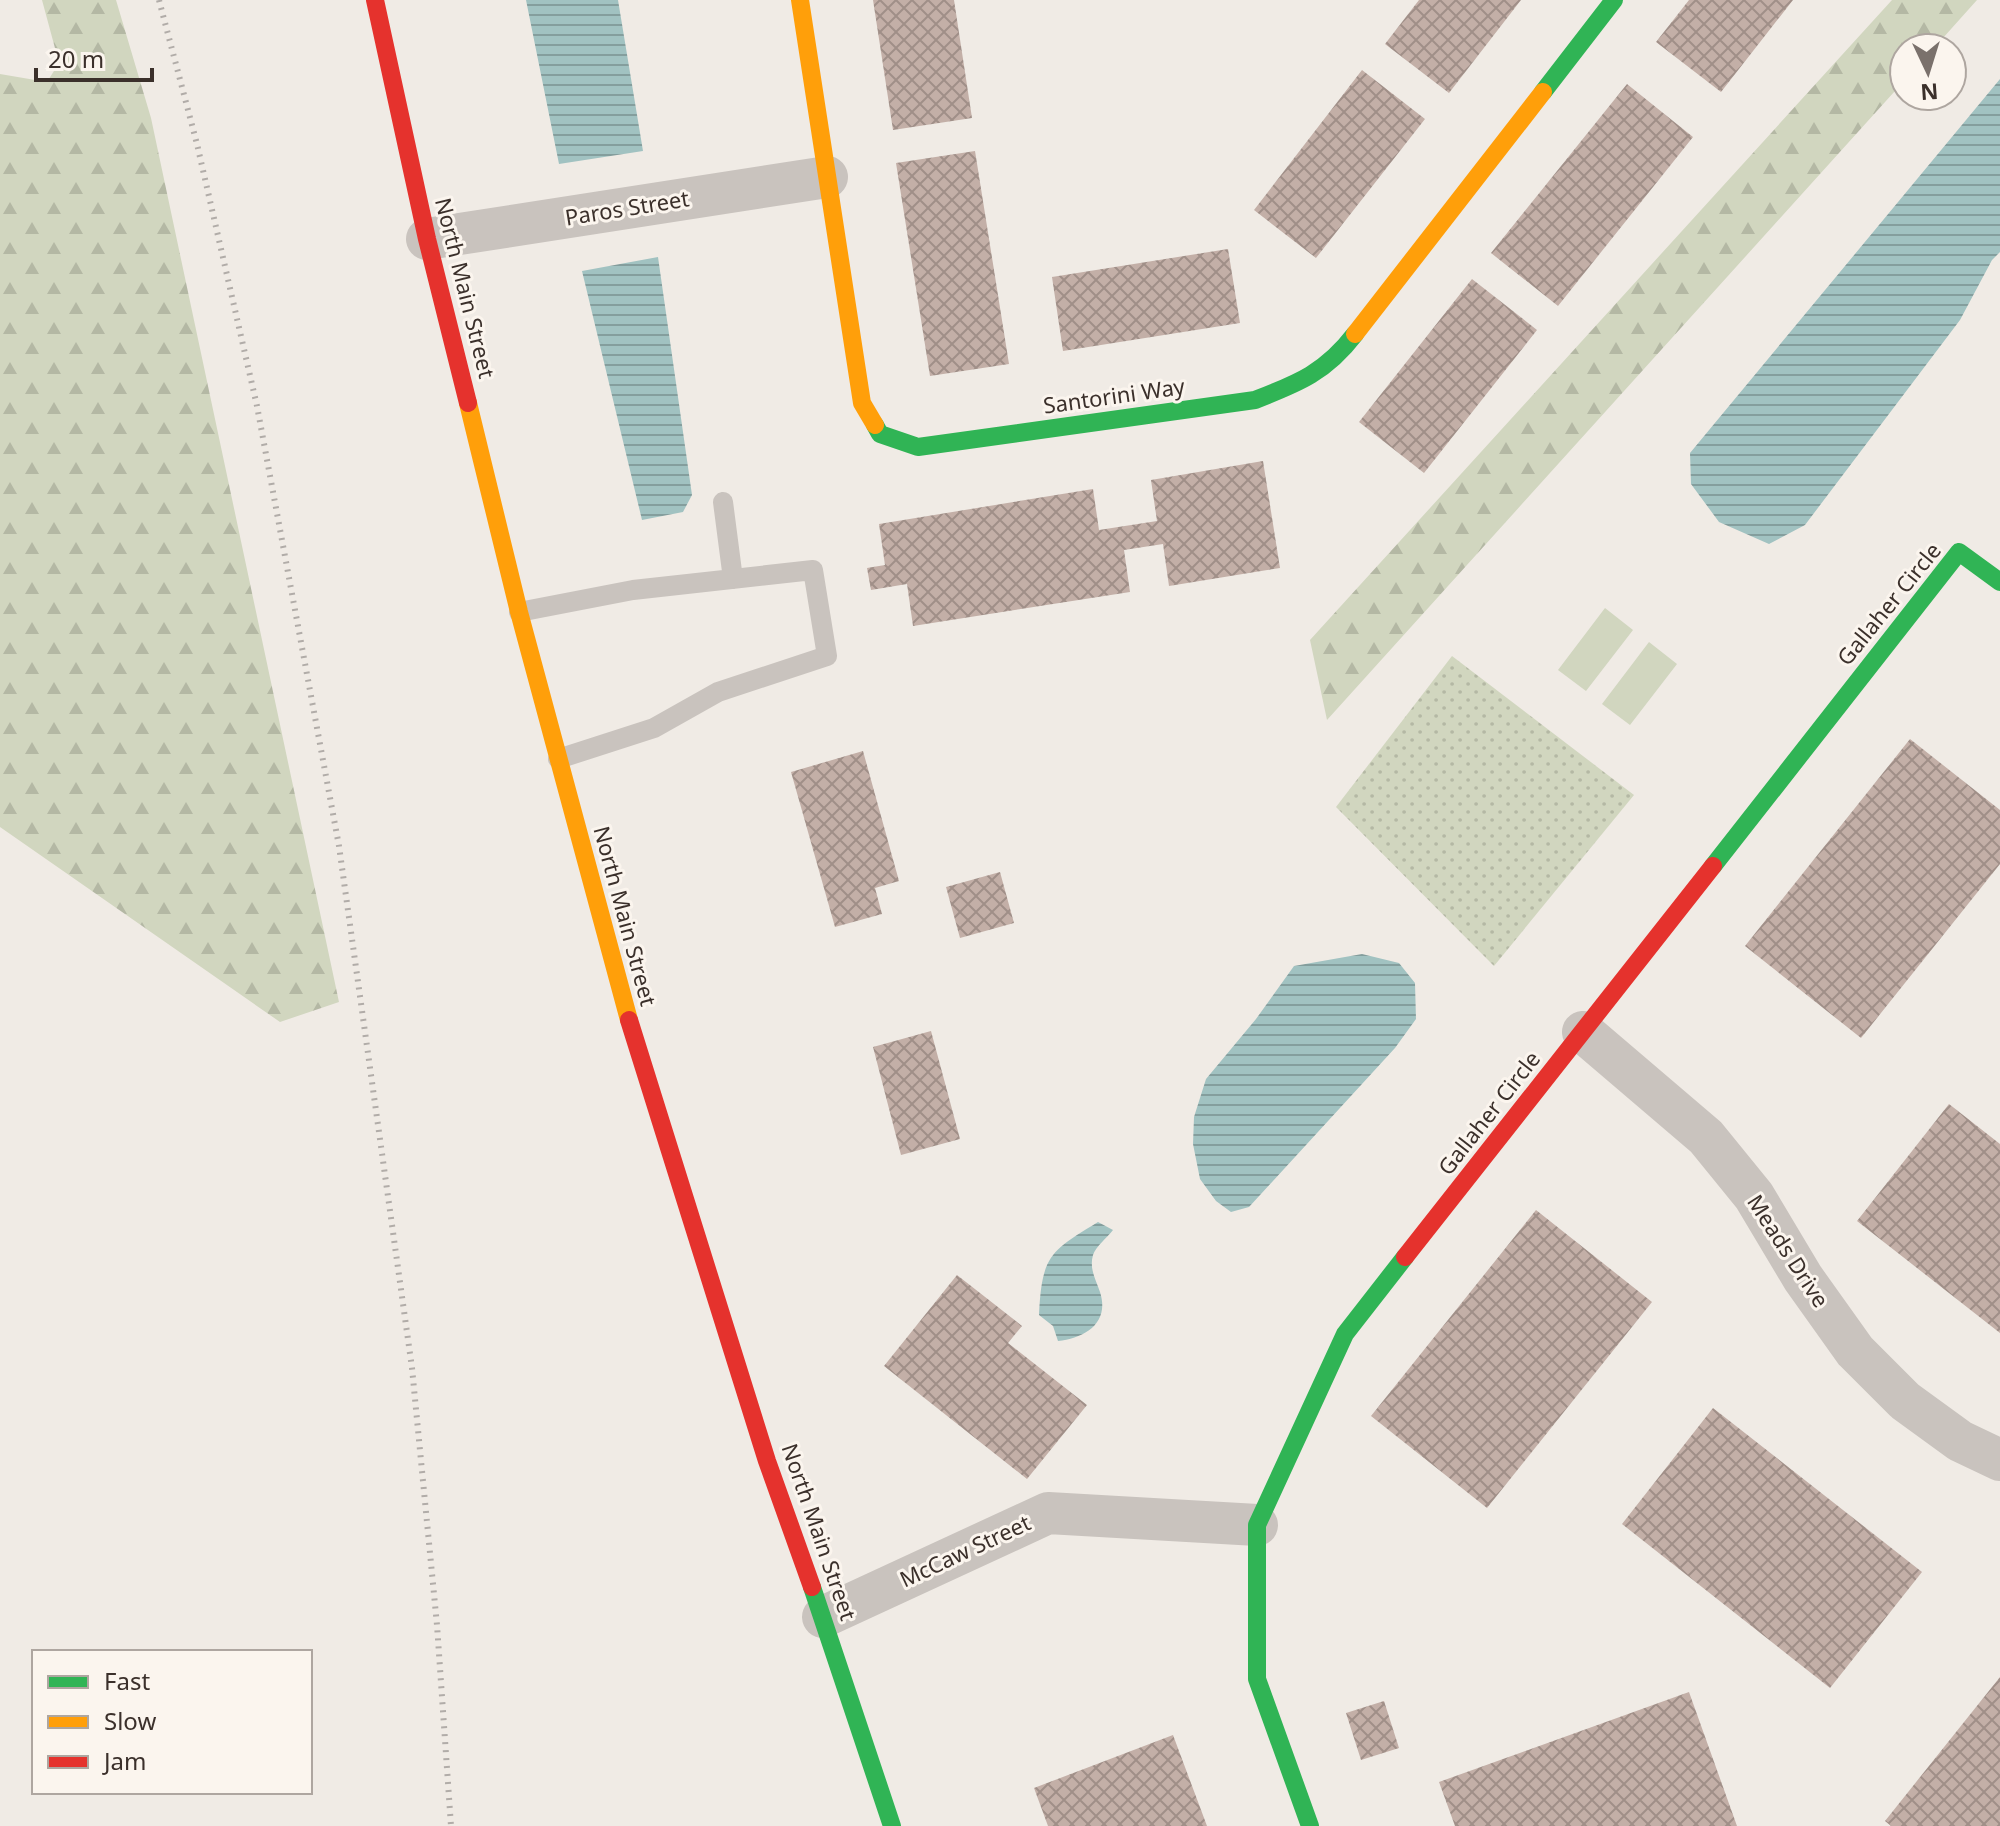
<svg xmlns="http://www.w3.org/2000/svg" width="2000" height="1826" viewBox="0 0 2000 1826" font-family="'Noto Sans',sans-serif">
<style>
.grass{fill:url(#grass-dots)}
.forest{fill:url(#forest-firs)}
.garden{fill:#d1d6bf}
.water{fill:url(#water-rules)}
.building{fill:url(#building-cross-hatch)}
.lines{fill:none;stroke-linecap:round;stroke-linejoin:round}
.lane{stroke:#c9c3be;stroke-width:20}
.street{stroke:#c9c3be;stroke-width:42}
.fast{stroke:#30b455;stroke-width:18}
.slow{stroke:#ff9f0a;stroke-width:18}
.jam{stroke:#e5322d;stroke-width:18}
.rail{stroke:#b1aca8;stroke-width:6;stroke-dasharray:2 6;stroke-linecap:butt}
.labels{text-anchor:middle;stroke-width:6;stroke-linejoin:round;paint-order:stroke}
.street-label{font-size:22px;fill:#3b302b;stroke:#fbf5ee}
</style>
<defs>
<pattern id="grass-dots" width="8" height="8" patternUnits="userSpaceOnUse" patternTransform="scale(2)"><rect width="8" height="8" fill="#d1d6bf"/><path d="M2 2h.1M6 6h.1" fill="none" stroke="#b4b8a4" stroke-width="1.8" stroke-linecap="round"/></pattern>
<pattern id="forest-firs" width="22" height="20" patternUnits="userSpaceOnUse" patternTransform="scale(2)"><rect width="22" height="20" fill="#d1d6bf"/><path d="M5 1l3.5 6h-7zM16 11l3.5 6h-7z" fill="#b4b8a4"/></pattern>
<pattern id="water-rules" width="6" height="5" patternUnits="userSpaceOnUse" patternTransform="scale(2)"><rect width="6" height="5" fill="#a1c2c1"/><path d="M0 2.5h6" fill="none" stroke="#849e9d"/></pattern>
<pattern id="building-cross-hatch" width="8" height="8" patternUnits="userSpaceOnUse" patternTransform="scale(2)"><rect width="8" height="8" fill="#c3afa7"/><path d="M0 0l8 8M0 8l8-8" fill="none" stroke="#a08f88"/></pattern>
</defs>
<rect width="100%" height="100%" fill="#f0ebe5"/>
<!-- grass -->
<path class="grass" d="M1452 656 1634 795 1494 966 1336 807Z"/>
<!-- forest -->
<path class="forest" d="M42 0H116L151 118 339 1002 280 1022 0 827V74L47 82 59 63Z
M1892 0H1977L1934 48H1904V81L1327 720 1310 640Z"/>
<!-- garden -->
<path class="garden" d="M1605 608 1633 630 1586 691 1558 670Z
M1649 642 1677 664 1630 725 1602 704Z"/>
<!-- water -->
<path class="water" d="M526 0H618L643 151 559 164Z
M2000 79V252L1992 260 1960 320 1805 525 1769 544 1719 522 1691 484 1690 453Z
M658 257 692 495 683 512 642 520 582 271Z
M1362 954 1399 963 1415 983 1416 1019 1395 1048 1249 1207 1231 1212 1216 1201 1200 1179 1193 1144 1194 1117 1206 1079 1256 1019 1294 966Z
M1098 1222 1113 1230C1107 1238 1096 1246 1093 1255 1089 1269 1096 1280 1100 1292 1110 1323 1085 1338 1058 1341L1053 1326 1039 1315C1042 1256 1049 1252 1098 1222Z"/>
<!-- building -->
<path class="building" d="M873 0H954L972 118 893 130Z
M1419 0H1521L1449 93 1385 44Z
M1689 0H1793L1721 92 1656 42Z
M1362 70 1425 119 1316 258 1254 210Z
M1627 84 1693 137 1558 306 1491 253Z
M975 151 1009 364 930 376 896 163Z
M1228 249 1240 323 1063 351 1052 277Z
M1472 279 1537 330 1424 473 1359 422Z
M1263 461 1280 568 1169 586 1163 544 1124 550 1130 592 913 626 907 584 871 590 867 568 885 565 879 524 1093 489 1099 530 1157 521 1151 480Z
M1910 739 2000 810V864L1861 1038 1745 946Z
M863 751 899 881 875 888 882 914 835 927 791 772Z
M1000 872 1014 923 960 938 946 887Z
M931 1031 960 1139 901 1155 873 1047Z
M1949 1104 2000 1144V1333L1857 1221Z
M1536 1210 1652 1302 1487 1508 1371 1416Z
M957 1275 1022 1326 1008 1343 1087 1405 1027 1479 884 1366Z
M1713 1408 1922 1572 1830 1688 1622 1524Z
M2000 1677V1826H1891L1885 1821Z
M1689 1692 1737 1826H1455L1439 1782Z
M1384 1701 1399 1748 1361 1760 1346 1713Z
M1173 1735 1207 1826H1048L1034 1788Z"/>
<g class="lines">
<!-- lane -->
<path class="lane" d="M723 502 733 579
M519 612 633 590 813 570 827 656 718 692 654 728 558 759"/>
<!-- street -->
<path class="street" d="M427 239 827 177
M1583 1032 1706 1137 1754 1196 1803 1278 1855 1351 1905 1401 1960 1441 2000 1460
M823 1617 1048 1513 1257 1525"/>
<!-- fast -->
<path class="fast" d="M1543 92 1614 0
M875 425 880 434 918 447 1255 400C1299 383 1326 372 1355 334
M1713 866 1959 552 2000 582
M812 1587 892 1826
M1310 1826 1257 1679V1525L1345 1334 1405 1257"/>
<!-- slow -->
<path class="slow" d="M800 0 862 403 875 425
M1355 334 1543 92
M468 403 519 612 629 1020"/>
<!-- jam -->
<path class="jam" d="M375 0 427 239 468 403
M629 1020 767 1461 812 1587
M1405 1257 1713 866"/>
<!-- rail -->
<path class="rail" d="M159 0 197 144 257 406 339 846 412 1368 437 1625 451 1826"/>
</g>
<g class="labels">
<!-- street labels -->
<g class="street-label">
<text transform="translate(627 208) rotate(-9)" y="8">Paros Street</text>
<text transform="translate(465 288) rotate(76)" y="8">North Main Street</text>
<text transform="translate(1114 396) rotate(-8)" y="8">Santorini Way</text>
<text transform="translate(1889 604) rotate(-51)" y="8">Gallaher Circle</text>
<text transform="translate(625 916) rotate(75)" y="8">North Main Street</text>
<text transform="translate(1489 1113) rotate(-52)" y="8">Gallaher Circle</text>
<text transform="translate(1788 1251) rotate(57)" y="8">Meads Drive</text>
<text transform="translate(819 1532) rotate(71)" y="8">North Main Street</text>
<text transform="translate(965 1551) rotate(-25)" y="8">McCaw Street</text>
</g>
</g>
<!-- legend -->
<rect x="32" y="1650" width="280" height="144" fill="#fbf5ee" stroke="#aea6a0" stroke-width="2"/>
<rect x="48" y="1676" width="40" height="12" fill="#30b455" stroke="#aea6a0" stroke-width="2"/>
<text x="104" y="1690" font-size="24" fill="#3b302b">Fast</text>
<rect x="48" y="1716" width="40" height="12" fill="#ff9f0a" stroke="#aea6a0" stroke-width="2"/>
<text x="104" y="1730" font-size="24" fill="#3b302b">Slow</text>
<rect x="48" y="1756" width="40" height="12" fill="#e5322d" stroke="#aea6a0" stroke-width="2"/>
<text x="104" y="1770" font-size="24" fill="#3b302b">Jam</text>
<!-- north arrow -->
<g transform="translate(1928 72) rotate(176)"><circle r="38" fill="#fbf5ee" stroke="#aea6a0" stroke-width="2"/>
<path d="M0-6L14 30L0 20L-14 30Z" fill="#7a716c"/>
<text y="-12" font-size="22" font-weight="bold" text-anchor="middle" fill="#3b302b">N</text>
</g>
<!-- scale -->
<path d="M36 68v12h116v-12" fill="none" stroke="#3b302b" stroke-width="4"/>
<text x="48" y="68" font-size="24" fill="#3b302b" stroke="#fbf5ee" stroke-width="6" paint-order="stroke">20 m</text>
</svg>
